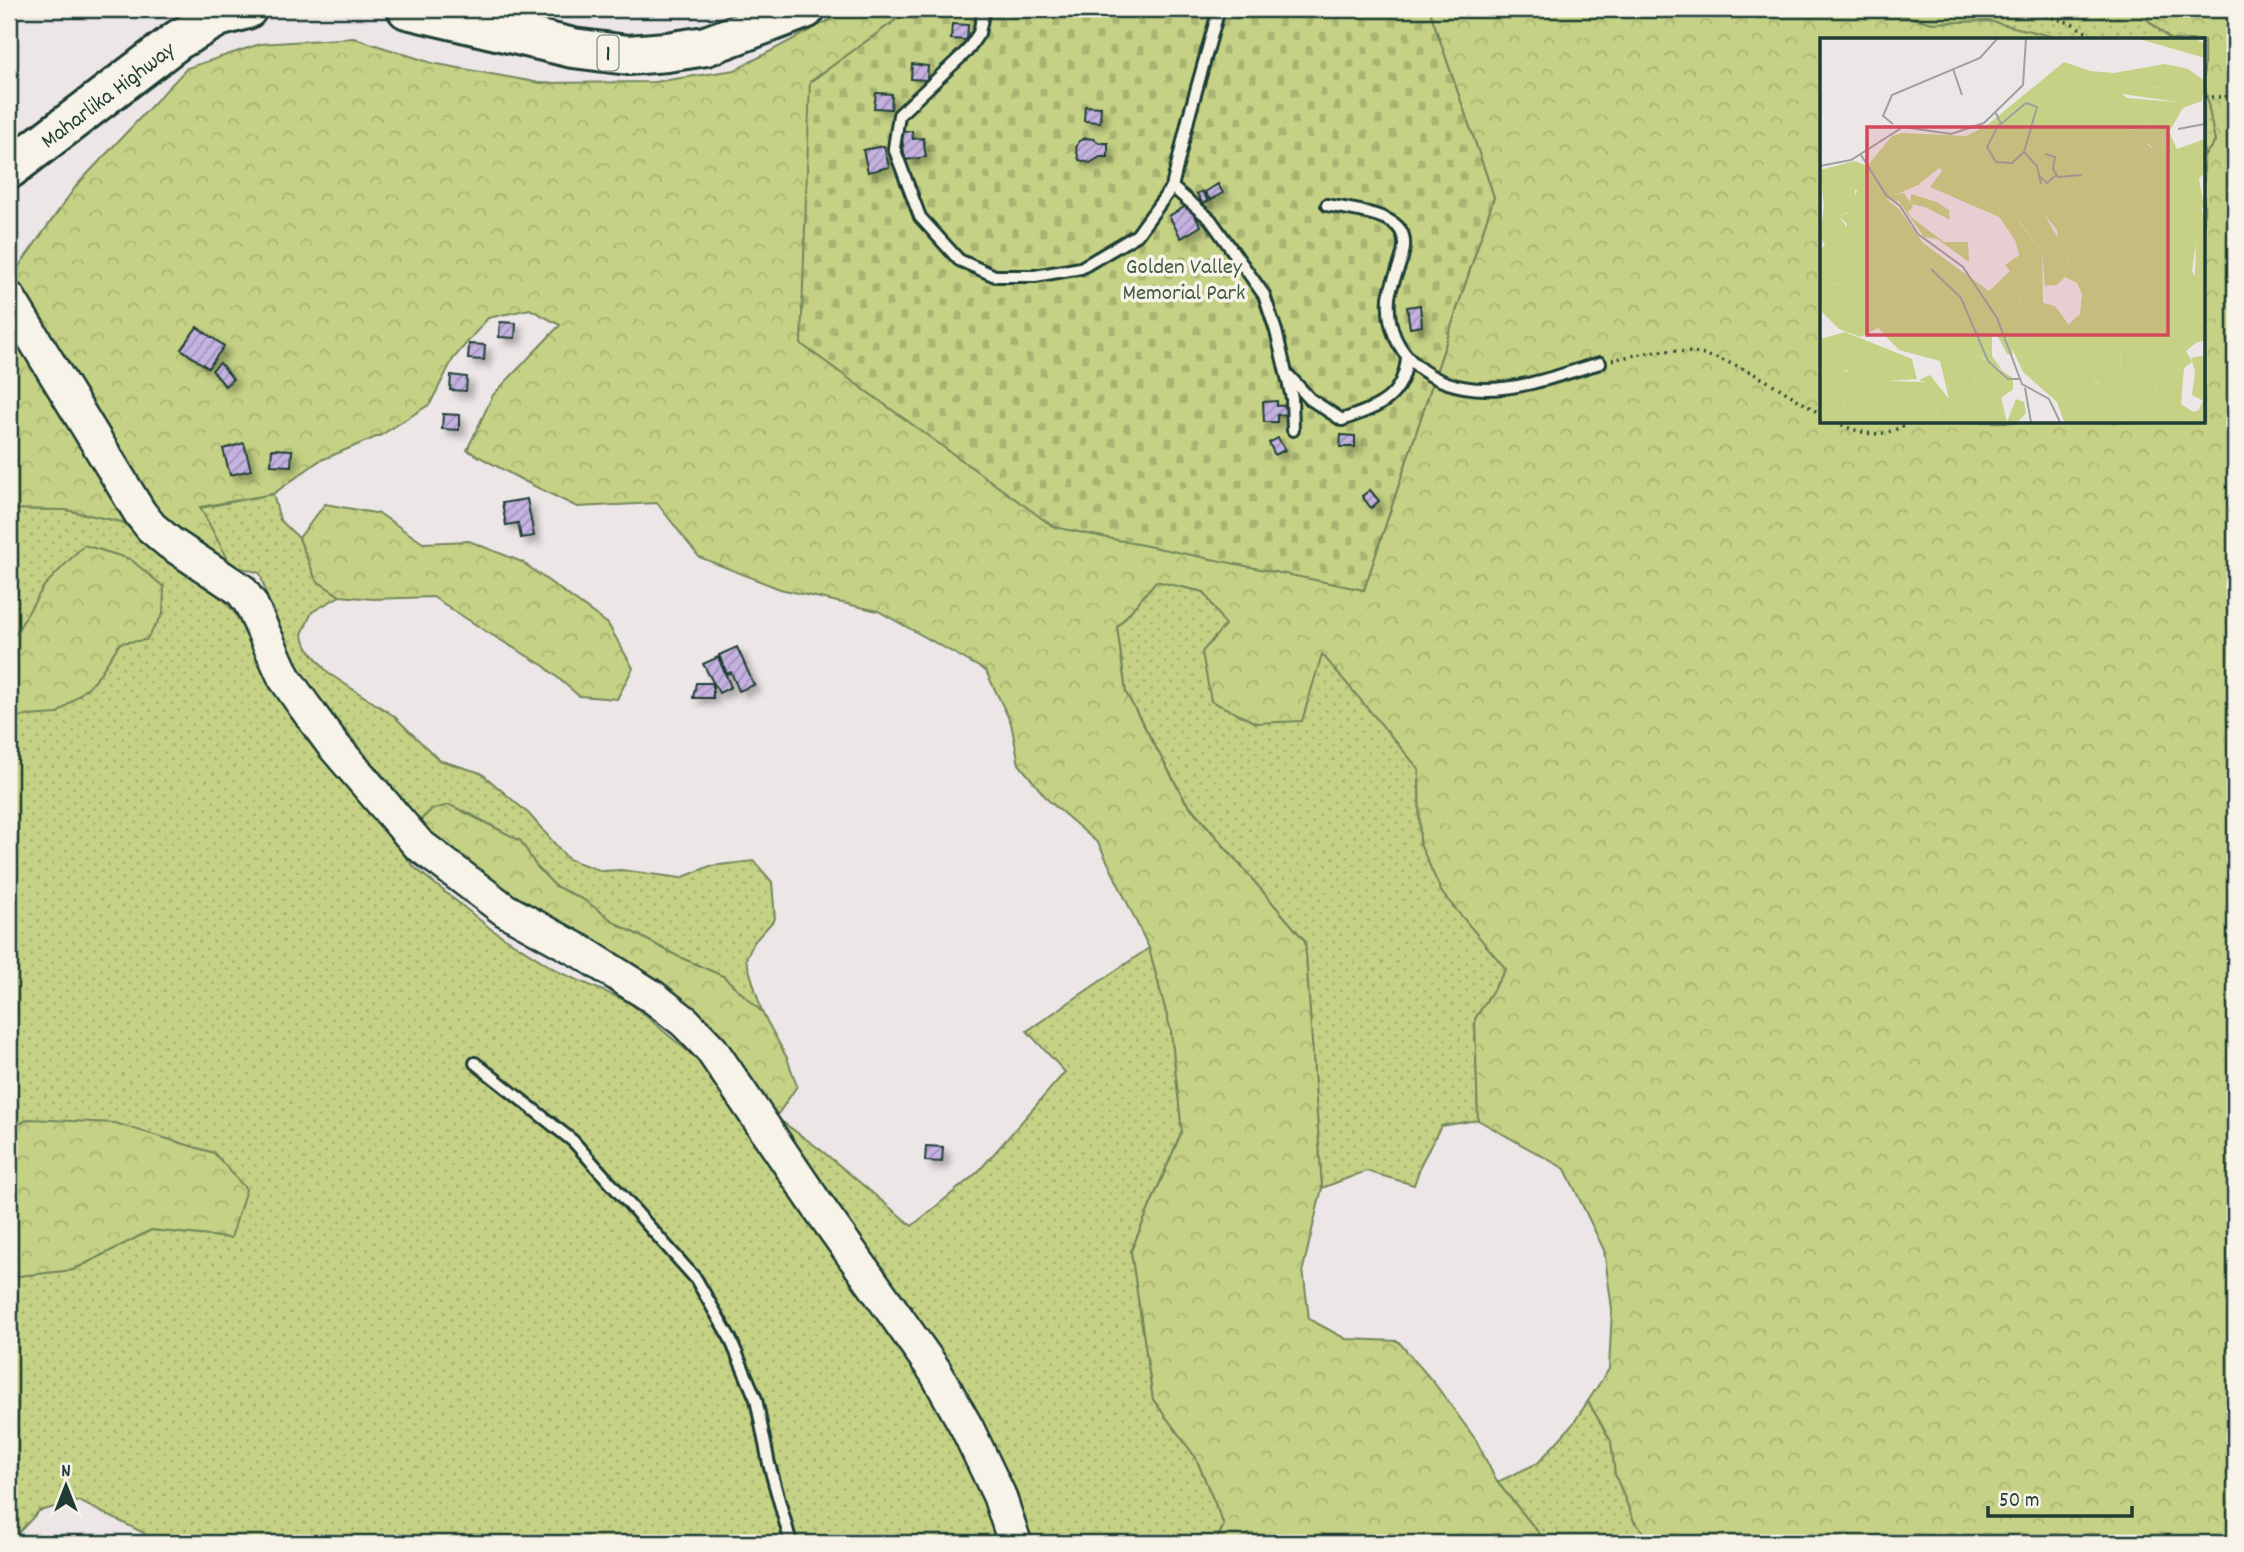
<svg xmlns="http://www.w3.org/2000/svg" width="2244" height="1552" viewBox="0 0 2244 1552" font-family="Dekko,sans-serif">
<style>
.green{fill:url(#green-dots);stroke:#72875c;stroke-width:2}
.forest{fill:url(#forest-crowns);stroke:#72875c;stroke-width:2}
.cemetery{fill:url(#cemetery-stones);stroke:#72875c;stroke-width:2}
.building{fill:url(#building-hatch);stroke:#1f3d34;stroke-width:2;filter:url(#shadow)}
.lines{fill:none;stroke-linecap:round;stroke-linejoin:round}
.lane-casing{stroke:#1f3d34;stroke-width:16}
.secondary-casing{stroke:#1f3d34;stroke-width:37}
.highway-casing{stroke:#1f3d34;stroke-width:44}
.path{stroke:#1f3d34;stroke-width:3.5;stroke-dasharray:2 5;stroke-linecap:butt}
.lane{stroke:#f7f3e8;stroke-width:10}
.secondary{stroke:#f7f3e8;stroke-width:32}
.highway{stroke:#f7f3e8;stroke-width:38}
.labels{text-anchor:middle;stroke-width:7;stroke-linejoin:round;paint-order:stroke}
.shield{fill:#f7f3e8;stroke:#60746a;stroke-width:2}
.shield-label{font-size:21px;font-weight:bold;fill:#1f3d34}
.street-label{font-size:23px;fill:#1f3d34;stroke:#f7f3e8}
.park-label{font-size:23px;fill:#405b44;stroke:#f7f3e8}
.inset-road{fill:none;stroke:#9ba29f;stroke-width:2}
.view{fill:#d1495b;fill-opacity:0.15;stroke:#d1495b;stroke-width:3.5}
.inset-edge{fill:none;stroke:#1f3d34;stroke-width:3.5}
</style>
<defs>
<pattern id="green-dots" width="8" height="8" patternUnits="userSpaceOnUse" patternTransform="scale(1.75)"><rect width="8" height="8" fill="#c5d184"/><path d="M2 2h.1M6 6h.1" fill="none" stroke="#a9b473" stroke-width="1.8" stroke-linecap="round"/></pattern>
<pattern id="forest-crowns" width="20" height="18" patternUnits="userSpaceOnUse" patternTransform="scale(1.75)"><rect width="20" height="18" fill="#c5d184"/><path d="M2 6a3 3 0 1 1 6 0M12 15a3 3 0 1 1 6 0" fill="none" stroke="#a9b473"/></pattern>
<pattern id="cemetery-stones" width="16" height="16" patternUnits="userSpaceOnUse" patternTransform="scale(1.75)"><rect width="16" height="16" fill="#c5d184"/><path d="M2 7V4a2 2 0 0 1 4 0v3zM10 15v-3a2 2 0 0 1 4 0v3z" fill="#a9b473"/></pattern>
<pattern id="building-hatch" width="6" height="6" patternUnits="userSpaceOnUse" patternTransform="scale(1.75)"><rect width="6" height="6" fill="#c5b2e1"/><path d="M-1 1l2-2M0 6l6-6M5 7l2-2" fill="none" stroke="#9f92b7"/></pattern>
<filter id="shadow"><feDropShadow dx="6" dy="6" stdDeviation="3.5" flood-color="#0004"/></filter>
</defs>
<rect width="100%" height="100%" fill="#ede6e7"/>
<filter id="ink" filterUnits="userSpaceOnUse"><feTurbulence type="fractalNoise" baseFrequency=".0143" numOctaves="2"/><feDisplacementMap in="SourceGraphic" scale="14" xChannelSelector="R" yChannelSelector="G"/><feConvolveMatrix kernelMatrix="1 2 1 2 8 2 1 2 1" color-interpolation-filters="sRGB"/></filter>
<g filter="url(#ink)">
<!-- green -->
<path class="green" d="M1875 9H2135L2171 40H2061L1989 21 1933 23Z
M2204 80 2215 142 2204 156Z
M273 494 280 520 299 538 316 580 340 596 312 612 302 634 307 647 328 673 394 716 439 760 481 773 529 814 568 859 602 871 621 870 681 878 710 866 754 861 772 882 775 919 754 942 746 959 762 1012 723 976 677 956 617 924 586 901 555 886 536 866 520 841 465 811 432 809 420 821 285 657 260 573 231 565 200 508Z
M9 509 66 510 122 522 156 550 213 585 236 615 259 660 296 724 414 867 491 929 559 972 629 1002 704 1065 821 1150 912 1226 978 1172 1065 1072 1027 1031 1149 948 1171 1031 1182 1131 1131 1251 1153 1399 1196 1458 1224 1525 1215 1543H959L956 1539 944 1543H149L144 1533 79 1501 39 1511 9 1543V1277L73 1270 151 1230 231 1238 29 1119 9 1129V709L15 717 95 681 120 643 44 586 9 648Z
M1156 581 1204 592 1226 625 1322 653 1419 769 1420 844 1506 969 1475 1019 1478 1120 1441 1126 1422 1162 1414 1185 1366 1171 1322 1188 1305 941 1185 800 1126 693 1117 627Z
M1588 1401 1611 1441 1615 1474 1634 1521 1653 1543H1547L1497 1482 1538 1463 1573 1424Z"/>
<!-- forest -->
<path class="forest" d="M850 9H911L810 82 1364 590 1494 197 1429 9H1875L1933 23 1989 21 2058 38 2061 40H1822V422H2204V156L2215 142 2204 80V40H2171L2135 9H2235V1543H1653L1634 1521 1615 1474 1611 1441 1588 1401 1609 1369 1612 1309 1604 1250 1565 1169 1478 1120 1475 1019 1506 969 1442 893 1420 844 1419 769 1322 654 1302 721 1256 723 1211 701 1202 652 1225 625 1204 592 1156 581 1117 627 1126 693 1185 801 1305 941 1322 1188 1303 1269 1309 1319 1346 1339 1398 1341 1435 1384 1476 1440 1497 1482 1547 1543H1215L1224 1525 1196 1458 1153 1399 1131 1251 1182 1131 1171 1031 1149 948 1099 844 1048 800 1019 764 1011 723 986 671 878 611 780 589 699 557 657 503 577 507 522 480 467 450 493 395 560 325 530 309 488 318 453 359 430 404 381 435 319 461 273 494 200 507 231 565 156 550 122 522 66 510 9 509V280L77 185 187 68 260 44 354 38 432 63 540 83 654 82 735 70Z
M325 504 380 514 423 543 469 541 522 562 608 624 633 668 617 699 579 696 544 666 487 632 433 597 373 599 340 596 316 580 299 538Z
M84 545 130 559 164 587 163 614 146 640 120 643 95 681 57 714 14 717 9 709V648L13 638 44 586Z
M450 805 521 841 536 866 555 886 586 901 617 924 677 956 723 976 762 1012 787 1058 797 1086 776 1117 710 1035 431 840 420 821 432 809Z
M29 1119 115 1123 214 1153 246 1189 231 1238 151 1230 73 1270 9 1277V1129Z"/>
<!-- cemetery -->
<path class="cemetery" d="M911 9H1429L1494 197 1364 590 1054 527 801 344 810 82Z"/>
<!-- building -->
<path class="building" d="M952 24 968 25 967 40 951 39Z
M912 64 928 66 927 80 911 79Z
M876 93 892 94 891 109 874 108Z
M1085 106 1101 107 1100 122 1084 121Z
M912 131 913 139 923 138 926 157 905 160 901 132Z
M1086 138 1094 139 1099 143H1108V157H1100L1090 163 1079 160 1076 148 1079 141Z
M884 146 889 167 868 172 863 150Z
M1218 184 1223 193 1210 200 1205 192Z
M1202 191 1208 201 1203 204 1197 194Z
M1188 205 1201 226 1181 238 1169 216Z
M1420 305 1422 326 1410 328 1407 307Z
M500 322 516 323 515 338 499 337Z
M197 327 224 346 208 368 181 349Z
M469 344 485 345 484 360 468 359Z
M220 363 233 379 225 386 212 370Z
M451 375 467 377 466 391 450 390Z
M1277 401V406L1290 405 1291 414 1277 415V422H1264L1263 402Z
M443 414 459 415V430L442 429Z
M1341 435 1355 436V447H1340Z
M1278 438 1285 450 1275 455 1269 443Z
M244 443 251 470 230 475 223 449Z
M272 449 292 450 291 466 271 465Z
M1370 490 1379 501 1371 508 1362 496Z
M527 499 534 536 521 538 518 523 506 525 502 503Z
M737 647 754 685 739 691 731 672 727 674 719 655Z
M718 657 731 687 719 693 703 664Z
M696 683H713V698H693Z
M926 1146 943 1147 942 1162 925 1161Z"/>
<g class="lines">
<defs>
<path id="lane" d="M984 9 979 33 967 51 899 115 894 148 920 217 959 260 995 276H1035L1081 268 1137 235 1172 187 1189 116 1219 9
M1172 187 1210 219 1264 295 1276 331 1292 398 1293 430
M1327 205C1346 209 1391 213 1401 231 1412 251 1391 277 1389 298 1385 354 1431 389 1485 389 1524 389 1563 374 1600 363
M1288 375 1310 399 1342 420C1377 407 1403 400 1407 358
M475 1063 573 1141 696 1279 730 1338 756 1399 769 1464 791 1543"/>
<path id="secondary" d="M9 298 140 513 151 527 170 543 241 590 251 604 284 677 305 707 333 745 418 844 505 910 585 954 653 997 685 1022 711 1049 817 1205 935 1371 967 1428 999 1495 1015 1543"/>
<path id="highway" d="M407 9 573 48 628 55 667 52 706 46 805 9
M9 169 178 40 218 17 247 9"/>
</defs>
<!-- lane casing -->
<use href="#lane" class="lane-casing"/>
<!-- secondary casing -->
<use href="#secondary" class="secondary-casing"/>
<!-- highway casing -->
<use href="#highway" class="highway-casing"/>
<!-- path -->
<path class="path" d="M1990 9 2040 14 2071 23 2099 40
M2204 97H2225L2235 92
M1612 360C1631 356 1651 351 1671 351 1727 351 1776 386 1822 415
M1835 422C1864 435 1881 440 1909 422"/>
<!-- lane -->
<use href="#lane" class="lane"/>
<!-- secondary -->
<use href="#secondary" class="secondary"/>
<!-- highway -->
<use href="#highway" class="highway"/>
</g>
</g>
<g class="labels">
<!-- shield labels -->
<rect class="shield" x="597.5" y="35.5" width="21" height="35" rx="5"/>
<g class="shield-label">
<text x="608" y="60">1</text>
</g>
<!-- street labels -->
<g class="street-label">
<text transform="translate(107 94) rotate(-37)" y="8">Maharlika Highway</text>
</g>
<!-- park labels -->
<g class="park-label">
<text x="1184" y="273">Golden Valley<tspan x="1184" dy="26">Memorial Park</tspan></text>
</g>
</g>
<!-- overview -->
<g transform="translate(1820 38)">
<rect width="385" height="385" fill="#ede6e7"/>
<path d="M342 49 358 56V64L302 56 303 52ZM291 75 320 80 342 98 344 108 336 113 314 92 286 86 285 76ZM385 121V134L379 141 385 174 377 160 375 139ZM38 151 64 159 79 171 103 205 169 253 190 233 185 227 201 216 206 240 199 256 202 276 211 293 206 305 192 308 193 317 187 316 176 295 172 296V318L182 332 143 307 142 321 153 329 156 346 173 352 161 374 169 384H117L118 367 106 344 99 342 110 337 129 361 120 323 79 312 58 290 41 299 19 291 0 272V244L21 246 27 186 19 178 27 175ZM84 155 93 169 88 174 91 179 124 204H148L149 224 117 201 104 199 74 157ZM202 166 224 176 249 219 245 239 237 247 225 248 222 215 198 181 197 173ZM385 185V236L375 238 376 204ZM260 276 275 302 298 309 301 314 300 331 314 367 313 376 304 383 291 378 279 346 266 330 248 287ZM25 294 92 321 97 341 67 343 27 332 6 349 21 356 30 384H0V301ZM378 303 366 313 372 324 364 330 361 366 373 374 379 372 385 357V384H369L337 353 335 343 362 309ZM196 361 204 364 206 375 198 384H187Z" fill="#c5d184"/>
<path d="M319 1H376L385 6V20ZM244 24 270 33 294 35 345 26 368 31 385 43 382 63 363 70 349 94 357 111 385 101V121L375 139 385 185 376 204 372 233 375 238 385 236V302L362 309 335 343 337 353 369 384H244L237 364 203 334 191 308 206 305 211 293 202 276 199 256 206 240 195 202 179 179 110 149 122 133 119 130 98 147 75 157 78 164 35 152V170L19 178 37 204 39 221 21 246 0 244V212L5 207 0 199 4 168 0 132 35 123 47 128 72 98 82 95 146 98 166 88ZM342 49 357 56V64L307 60 302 56 304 52ZM212 59 236 82 156 100ZM291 75 320 80 342 98 344 108 336 113 328 107 323 94 287 86 285 77ZM202 167 211 172 210 183 222 185 225 177 237 192 238 202 249 219 245 239 257 245 262 256 260 276 266 292 276 305 298 309 301 314 300 331 314 367 313 376 304 383 291 378 284 353 266 330 260 302 235 268 223 265 222 215 198 182 197 173ZM91 156 117 164 129 172 130 182 105 169 90 166ZM59 162 69 171 49 185V174ZM51 239 76 243 78 254 41 260 36 254 38 245ZM143 307 193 340V351L181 360 187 384H169L161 374 172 352 156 346 153 329 126 314 131 308ZM385 317V357L384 363 372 357 375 334 371 320ZM35 331 67 343 106 344 118 367 117 384H30L21 356 6 349 10 339Z" fill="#c5d184" fill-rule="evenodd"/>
<path d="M212 59 236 82 248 115 230 168 189 159 155 135 156 100Z" fill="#c5d184"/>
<path class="inset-road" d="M133 31 142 57M176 75 181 86 206 65 217 69 204 114 192 125 176 124 167 109 179 86M73 86 63 78 72 57 160 20 177 1M358 91 385 86M204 114 217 128 221 146M225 116 235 119 233 131 238 139 262 137M41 117 66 157 80 168 98 196 143 229 177 280 202 346 229 361 240 384M0 128 31 122 83 89 131 96 164 85 203 47 206 1M220 139 227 145 236 137M111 231 141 260 168 323 188 341H200M205 350 211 384"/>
<path class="view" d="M47 89H348V297H47Z"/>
<rect width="385" height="385" class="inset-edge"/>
</g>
<!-- margin -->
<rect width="2244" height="1552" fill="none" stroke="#f7f3e8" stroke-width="35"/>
<rect x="18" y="18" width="2209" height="1517" fill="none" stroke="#1f3d34" stroke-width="2.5" filter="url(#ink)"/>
<!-- north arrow -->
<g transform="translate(66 1486)" stroke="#f7f3e8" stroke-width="5" paint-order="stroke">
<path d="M0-5L12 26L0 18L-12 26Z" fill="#1f3d34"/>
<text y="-10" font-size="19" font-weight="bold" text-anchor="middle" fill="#1f3d34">N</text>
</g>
<!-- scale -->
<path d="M1988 1506v10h144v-10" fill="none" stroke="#1f3d34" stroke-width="3.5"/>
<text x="1999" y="1506" font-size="21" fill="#1f3d34" stroke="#f7f3e8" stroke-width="5" paint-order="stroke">50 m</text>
</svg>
